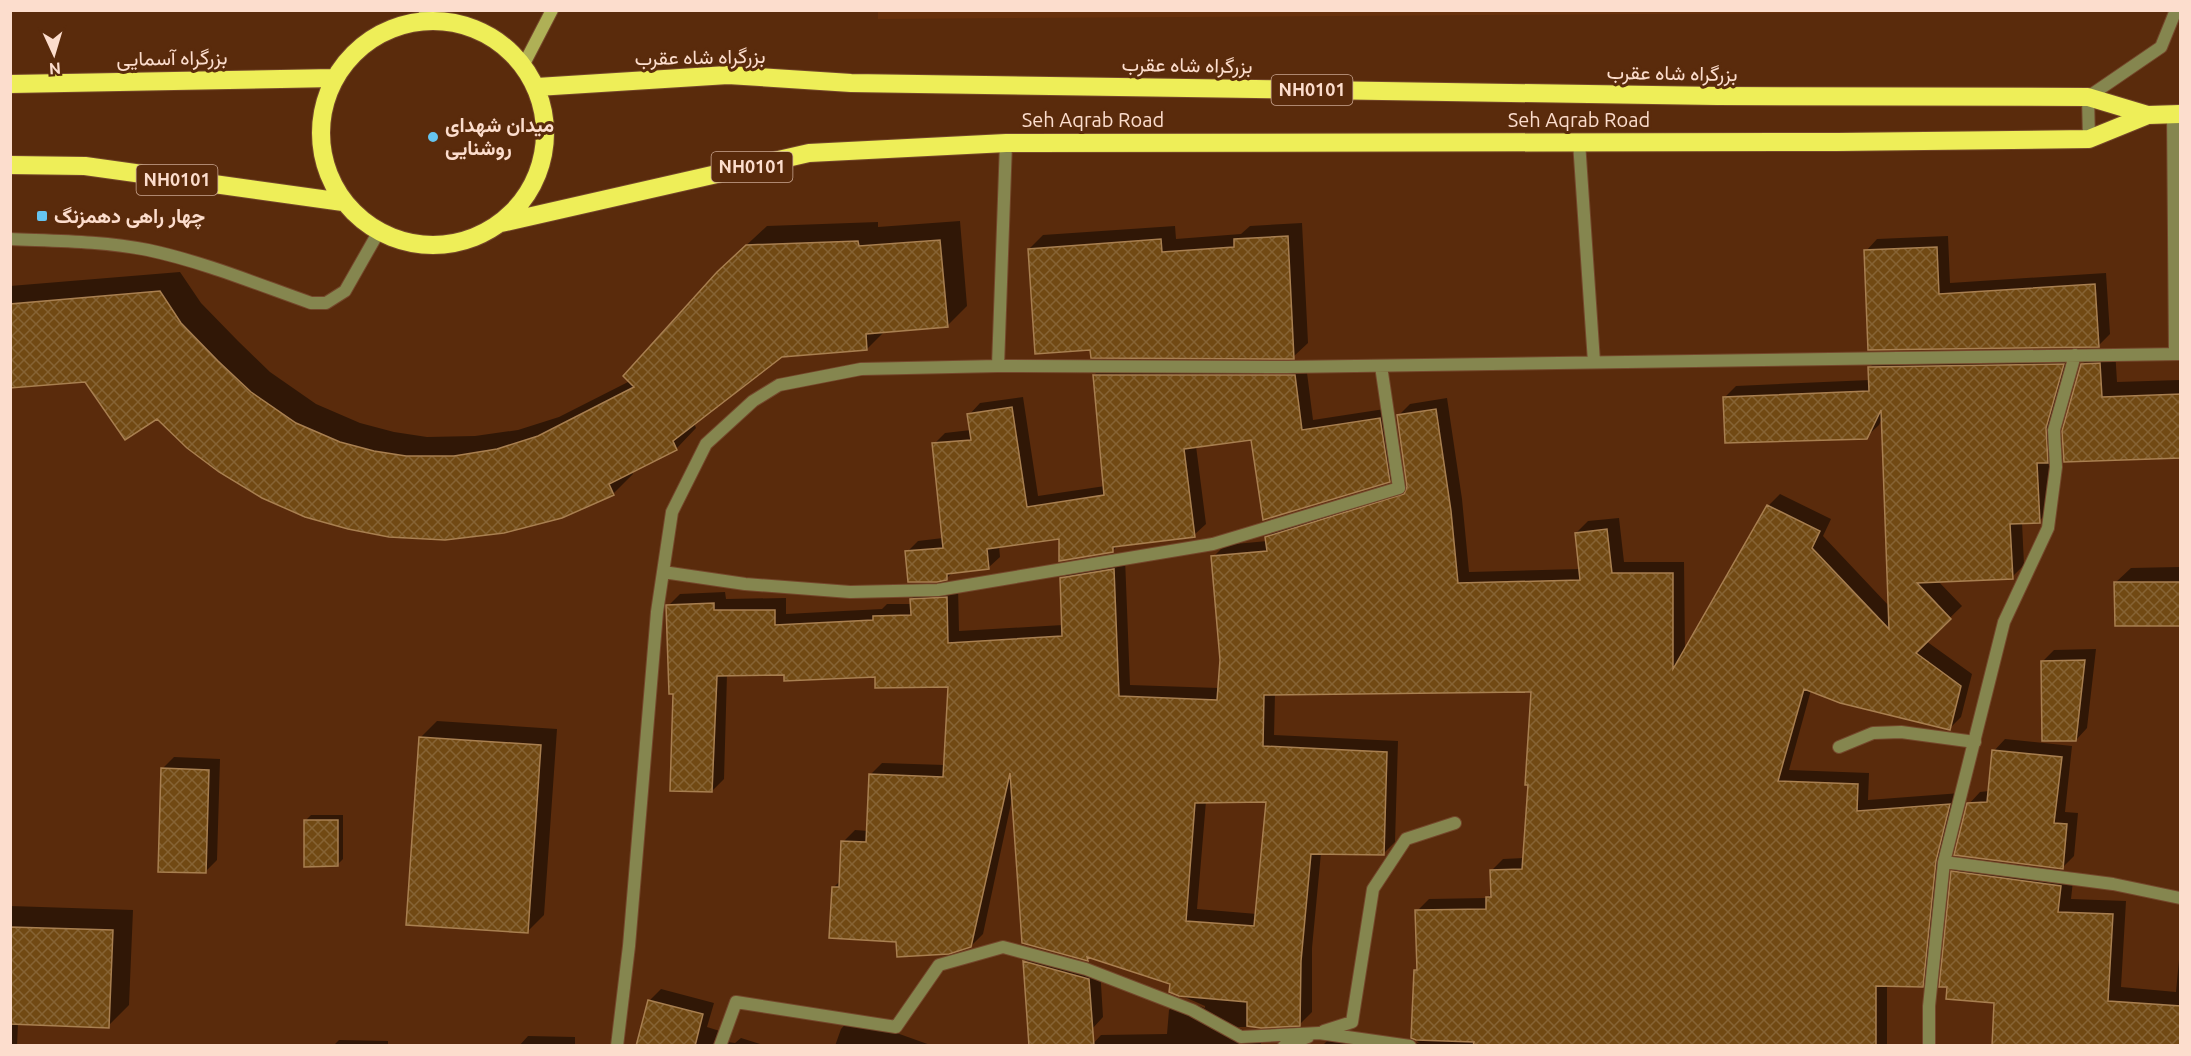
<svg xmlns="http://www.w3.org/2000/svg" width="2191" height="1056" viewBox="0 0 2191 1056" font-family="Ubuntu,Vazirmatn,sans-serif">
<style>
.built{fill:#67300c}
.green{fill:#7b4d63}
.shadow{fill:#0007;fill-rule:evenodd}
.building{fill:url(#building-cross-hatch);stroke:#a87f50;stroke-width:1.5;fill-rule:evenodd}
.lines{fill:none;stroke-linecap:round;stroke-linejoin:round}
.lane-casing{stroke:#74472b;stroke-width:14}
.street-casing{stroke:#74472b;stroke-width:14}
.secondary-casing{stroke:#74472b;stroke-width:14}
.highway-casing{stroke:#74472b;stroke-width:20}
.lane{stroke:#85864f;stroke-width:12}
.street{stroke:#85864f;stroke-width:12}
.secondary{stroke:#afb056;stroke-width:12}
.highway{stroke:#eeee58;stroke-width:18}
.poi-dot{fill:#66c4ef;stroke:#5a2b0c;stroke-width:2}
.labels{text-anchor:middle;stroke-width:6;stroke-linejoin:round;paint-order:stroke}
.shield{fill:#5a2b0c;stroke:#cba893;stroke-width:1.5}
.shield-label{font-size:18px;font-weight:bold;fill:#fcddcd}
.street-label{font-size:20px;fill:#fcddcd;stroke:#5a2b0c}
.poi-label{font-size:20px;font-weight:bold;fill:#fcddcd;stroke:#5a2b0c;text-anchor:start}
</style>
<defs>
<pattern id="building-cross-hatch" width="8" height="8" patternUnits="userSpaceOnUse" patternTransform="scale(1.5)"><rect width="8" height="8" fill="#714913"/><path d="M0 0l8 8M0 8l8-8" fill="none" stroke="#866334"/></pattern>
</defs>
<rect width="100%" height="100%" fill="#5a2b0c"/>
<!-- built -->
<path class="built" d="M878 11V10L2126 11 878 19Z"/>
<!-- green -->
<path class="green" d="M10 11 11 10 143 11 142 12H11Z"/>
<!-- shadow -->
<path class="shadow" d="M960 221 967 306 947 326 885 331 867 349 781 356 694 423 696 428 677 448 631 471 633 474 613 494 158 418 86 381 10 386V286L180 272 201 303 238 341 270 372 316 404 360 423 394 432 427 437 475 436 518 430 559 417 630 381 739 252 767 226 878 222V227Z
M1302 223 1308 343 1293 357 1091 348 1029 249 1043 235 1175 226 1176 239 1241 234 1250 226Z
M1948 236 1950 283 2106 273 2110 334 2099 345 1869 349 1866 251 1877 239Z
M2098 349H2115L2117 382 2180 380V457L2065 460 2082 364Z
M2075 353 2057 415 2059 449 2049 459 2051 509 2039 521 2022 522 2024 565 2012 577 1938 581 1962 606 1926 641 1972 674 1961 717 1949 729 1811 690 1789 770 1869 773 1868 800 1961 793 1947 848 1934 973 1922 985H1887V1046H1322L1329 1039 1374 1036 1419 1043 1413 1037 1415 970 1419 967 1417 911 1429 899 1487 898 1492 893 1491 871 1503 859 1524 858 1530 784 1532 691 1275 693 1274 735 1398 741 1395 842 1383 854 1321 853 1312 948V1012L1300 1024 1251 1025 1248 1027H1238L1249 1033 1261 1034V1046H1091L1101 1035 1167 1034 1169 1010 1181 999 1205 1008V1006L1171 991 1172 983 1090 957 1087 959 1012 799 983 934 971 946 898 940 834 887 841 880 843 842 855 830 868 831 870 775 882 763 945 765 949 685 876 675 727 674 724 779 712 791 675 693 668 606 680 594 725 592 726 599 786 598V614L882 609 887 604H912L911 599 923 588 958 586 959 631 1063 625 1062 579 1074 567 1125 558 1130 685 1219 688 1221 660 1213 557 1225 545 1267 541V537L1279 525 1409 486 1398 416 1410 404 1447 398 1462 499 1469 572 1580 569 1576 533 1588 521 1619 518 1624 562H1684L1685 653 1768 506 1780 494 1831 519 1823 536 1889 606 1883 416 1879 425 1866 437 1724 398 1736 386 1870 380V367L1882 356ZM1268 800 1257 914 1197 909 1206 801Z
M1105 364 1306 365 1313 420 1391 408 1400 470 1389 481 1252 438 1196 446 1206 524 1194 535 1119 544 1113 551 1060 537 999 546 1000 557 988 568 953 572 946 579 907 552 918 541 943 538 934 444 945 433 971 430 969 415 980 403 1023 397 1038 496 1105 486 1094 375Z
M2180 567V624L2115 583 2131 568Z
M2096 649 2087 728 2076 740 2043 661 2054 650Z
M437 721 557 729 544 915 527 932 420 738Z
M2005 739 2072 746 2065 812 2078 813 2074 856 2062 868 1969 804 1980 792 1989 791 1994 751Z
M174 757 220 759 217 860 206 871 162 769Z
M311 815H343V859L337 865 305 821Z
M1966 858 2074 872 2071 899 2126 901 2121 987 2176 992 2180 949V1046L1996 1001 1953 872Z
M10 906 133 910 129 1005 108 1026 18 1023 17 1046H10Z
M1036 950 1100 968 1103 1017 1092 1029 1030 1033 1025 961Z
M661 989 714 1003 707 1027 723 1032V1036L728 1042 735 1043 741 1038 766 1046H638L649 1001Z
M852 1017 933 1046H835L841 1029Z
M528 1036 575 1037V1046H519Z
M339 1040 388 1041V1046H333Z"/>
<!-- building -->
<path class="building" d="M1288 236 1294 359 1091 358 1090 350 1035 354 1028 249 1161 239 1162 252 1234 247V239Z
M940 240 948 327 866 334 867 350 782 357 673 441 677 450 609 484 614 495 562 518 504 533 445 540 389 537 348 529 305 517 262 498 219 472 187 448 157 419 125 440 85 382 10 388V304L160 291 181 323 218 361 251 392 296 423 340 442 374 451 406 456H454L497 449 538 436 634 387 623 376 717 272 746 245 858 241 859 246Z
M1937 247 1939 294 2095 284 2099 347 1868 350 1864 250Z
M2100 363 2102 397 2181 394V458L2064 462 2062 431 2081 364Z
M2064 364 2046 428 2048 463H2037L2040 523 2010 524 2013 579 1917 583 1951 619 1916 653 1961 686 1950 730 1840 703 1804 689 1778 781 1858 784 1857 811 1950 804 1936 861 1923 987 1876 986V1046H1473L1474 1042 1416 1040 1411 1038 1414 970H1417L1415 910 1486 909V897H1491L1490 870 1522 869 1528 785H1525L1531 692 1264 695 1263 746 1387 752 1384 855 1311 854 1301 961 1300 1026 1261 1028 1247 1026V1002L1179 996 1169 992 1170 984 1087 957 1088 961 1022 943 1010 773 971 947 949 954 897 957 896 942 829 938 832 887H839L841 841 866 842 869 774 943 777 948 687 875 688V677L784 681V675L717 676 712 792 670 791 673 694H669L666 605 714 603V610H775V625L873 620V616L911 615 910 599 947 597 948 643 1062 636 1060 578 1114 569 1119 696 1217 700 1220 660 1211 556 1267 551 1265 537 1404 494 1407 487 1397 415 1436 409 1451 511 1458 583 1580 580 1575 533 1607 529 1612 573H1673V669L1767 505 1820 531 1812 548 1889 629 1881 410 1867 439 1725 443 1723 397 1869 391 1868 367ZM1266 802 1254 926 1186 921 1195 803Z
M1093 375H1295L1302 430 1380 418 1390 482 1263 520 1251 440 1184 449 1195 537 1113 547V552L1059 561V539L987 549 989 569 947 574V580L937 582H908L905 551 943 548 932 443 971 440 967 414 1012 407 1027 507 1104 495Z
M2114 582H2181V626H2115Z
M2085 660 2076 741H2042L2041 661Z
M419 737 541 745 528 933 406 925Z
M1992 750 2062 757 2054 823 2067 824 2063 869 1954 855 1967 803 1987 802Z
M161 768 209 770 206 873 158 872Z
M304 820H338V866L304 867Z
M1951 871 2061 886 2058 912 2113 914 2108 1001 2181 1006V1046H1992L1994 1003 1946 999 1947 987H1939Z
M10 927 113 930 109 1028 10 1024Z
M1023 961 1089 979 1094 1046H1029Z
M648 1000 703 1014 695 1046H636Z"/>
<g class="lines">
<defs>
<path id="lane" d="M10 239C57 241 103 241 148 250 204 262 257 284 311 303H326L345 291 378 233
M1839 747 1873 733 1901 732 1975 742"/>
<path id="street" d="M2173 114 2175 354
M2089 139 2088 97 2161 47 2176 10
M1579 142 1594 362
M998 366 1006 143
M663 572 745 584 850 592 938 590 1213 544 1399 488 1381 366
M1944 862 2113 884 2180 898
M1324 1031 1352 1022 1373 889 1406 839 1455 823
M617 1046 629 946 657 612 672 512 706 444 753 401 779 385 861 369 998 366 1287 367 2180 354
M720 1046 736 1002 896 1027 939 965 1003 947 1086 969 1192 1010 1241 1037 1319 1033 1410 1046
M1284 1046 1308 1037
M1929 1046V1006L1944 862 2004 622 2048 528 2056 467 2054 430 2075 355"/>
<path id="secondary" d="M421 21 427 10
M524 64 552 10"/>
<path id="highway" d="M321 133a112 112 0 1 1 224 0a112 112 0 1 1-224 0Z
M10 84 334 78
M537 87 728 75 851 83 1717 96 2088 97 2148 115 2180 114
M10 165 85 166 343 202
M501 223 809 153 1006 143 1837 142 2089 139 2148 115"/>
</defs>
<!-- lane casing -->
<use href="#lane" class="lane-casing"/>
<!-- street casing -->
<use href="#street" class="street-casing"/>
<!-- secondary casing -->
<use href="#secondary" class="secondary-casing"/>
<!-- highway casing -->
<use href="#highway" class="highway-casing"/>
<!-- lane -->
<use href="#lane" class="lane"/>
<!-- street -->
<use href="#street" class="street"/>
<!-- secondary -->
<use href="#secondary" class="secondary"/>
<!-- highway -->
<use href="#highway" class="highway"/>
</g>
<!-- markers -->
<g class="poi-dot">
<circle cx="433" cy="137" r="6"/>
<rect x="36" y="210" width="12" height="12" rx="3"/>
</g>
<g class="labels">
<!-- shield labels -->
<g class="shield">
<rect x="1271.5" y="75" width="81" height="30" rx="4.5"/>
<rect x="711.5" y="152" width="81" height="30" rx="4.5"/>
<rect x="136.5" y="165" width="81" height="30" rx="4.5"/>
</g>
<g class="shield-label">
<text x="1312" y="96">NH0101</text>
<text x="752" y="173">NH0101</text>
<text x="177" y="186">NH0101</text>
</g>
<!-- street labels -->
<g class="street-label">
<text transform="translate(700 57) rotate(-1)" y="7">بزرگراه شاه عقرب</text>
<text transform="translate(172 58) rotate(-1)" y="7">بزرگراه آسمایی</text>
<text transform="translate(1187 65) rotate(1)" y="7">بزرگراه شاه عقرب</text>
<text transform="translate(1672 73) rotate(1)" y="7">بزرگراه شاه عقرب</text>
<text x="1093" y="127">Seh Aqrab Road</text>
<text x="1579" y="127">Seh Aqrab Road</text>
</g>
<!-- poi labels -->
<g class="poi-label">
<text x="445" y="132">میدان شهدای<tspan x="445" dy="23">روشنایی</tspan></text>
<text x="54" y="223">چهار راهی دهمزنگ</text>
</g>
</g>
<!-- border -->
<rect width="2191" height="1056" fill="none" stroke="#fcddcd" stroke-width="24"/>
<!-- north arrow -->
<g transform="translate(54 54) rotate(176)" stroke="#5a2b0c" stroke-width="4.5" paint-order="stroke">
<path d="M0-4.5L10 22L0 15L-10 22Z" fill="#fcddcd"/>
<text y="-9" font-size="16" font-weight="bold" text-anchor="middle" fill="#fcddcd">N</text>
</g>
</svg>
